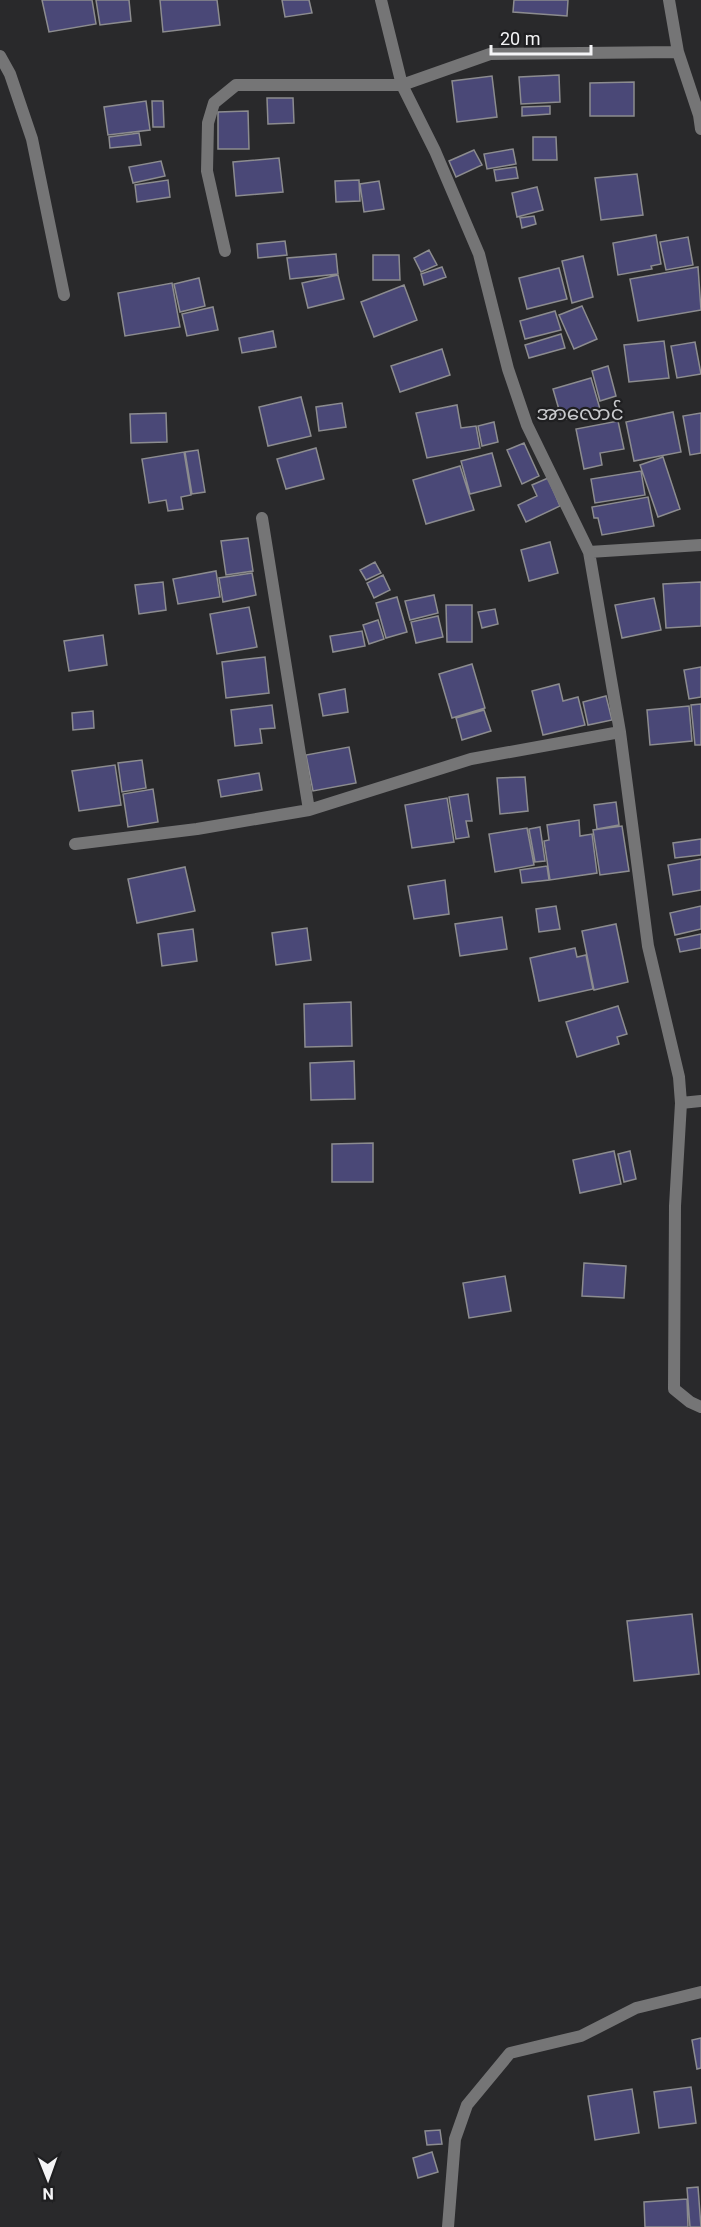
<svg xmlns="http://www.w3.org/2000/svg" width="701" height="2227" viewBox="0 0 701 2227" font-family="Roboto,'Noto Sans Myanmar',sans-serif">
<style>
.building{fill:#4a4877;stroke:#8c8c8f;stroke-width:1.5}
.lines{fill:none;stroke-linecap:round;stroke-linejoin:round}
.minor{stroke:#757576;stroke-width:12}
.labels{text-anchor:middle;stroke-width:4.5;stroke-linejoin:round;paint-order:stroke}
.quarter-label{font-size:20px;fill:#cacbce;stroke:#1f1f21}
</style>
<rect width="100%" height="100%" fill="#29292b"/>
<!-- building -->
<path class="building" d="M42 0H92L96 24 49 32Z
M96 0H129L131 21 100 25Z
M160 0H217L220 25 163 32Z
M282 0H309L312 13 285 17Z
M514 0H568L567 16 513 12Z
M559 75 560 102 521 104 519 77Z
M492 76 497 117 457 122 452 81Z
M634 82V116H590V83Z
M267 98H293L294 123 268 124Z
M146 101 150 130 108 135 104 107Z
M152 101H163L164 127H153Z
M550 106V114L522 116V107Z
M248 111 249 149H218V112Z
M139 133 141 145 110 148 109 137Z
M533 137H556L557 160H533Z
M513 149 516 164 487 169 484 154Z
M474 150 482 165 456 177 449 161Z
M279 158 283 192 236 196 233 162Z
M161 161 165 176 133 183 129 167Z
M516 167 518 178 496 181 494 170Z
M637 174 643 215 601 220 595 178Z
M168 180 170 197 137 202 135 185Z
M359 180 360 201 336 202 335 181Z
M379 181 384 209 364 212 360 184Z
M537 187 543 210 517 217 512 193Z
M534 216 536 224 522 228 520 218Z
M656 235 661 264 651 266 652 269 618 275 613 243Z
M688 237 693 265 666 270 660 242Z
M285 241 287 255 258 258 257 244Z
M429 250 437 265 421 272 414 258Z
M336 254 338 274 290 279 287 258Z
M373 255H399L400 280H373Z
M583 256 593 297 572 303 562 261Z
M442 267 446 277 424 285 421 274Z
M698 267 701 310 638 321 630 279Z
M559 268 567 299 527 309 519 278Z
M338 275 344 299 308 308 302 283Z
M199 278 205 306 180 312 174 284Z
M172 283 180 327 125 336 118 293Z
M404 285 417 320 374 337 361 302Z
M582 306 597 339 574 349 559 315Z
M213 307 218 330 187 336 182 314Z
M555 311 561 330 525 339 520 321Z
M273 331 276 347 242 353 239 338Z
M561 334 565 348 529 358 525 345Z
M664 341 669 378 629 382 624 345Z
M695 342 701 374 677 378 671 346Z
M442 349 450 375 400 392 391 366Z
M608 366 616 396 600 401 592 371Z
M591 378 600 409 562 420 553 389Z
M301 397 311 436 268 446 259 407Z
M342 403 346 427 319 431 316 407Z
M457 405 461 428 476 426 480 448 427 458 416 413Z
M673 412 681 452 634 461 626 422Z
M166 413 167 442 131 443 130 414Z
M701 413V453L690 455 683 416Z
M618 421 624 449 600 453 602 465 584 469 576 429Z
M494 422 498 442 482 446 478 426Z
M524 443 539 476 522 484 507 450Z
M316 448 324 479 286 489 277 459Z
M198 450 205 492 192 494 185 452Z
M184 452 191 495 181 497 183 509 168 511 166 500 149 503 142 459Z
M492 453 501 486 470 494 461 461Z
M663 457 680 509 658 517 640 465Z
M460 466 474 510 426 524 413 480Z
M641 471 645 495 595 503 591 479Z
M548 478 560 506 526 522 518 505 537 496 532 485Z
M648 497 654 526 602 535 598 518H594L592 507Z
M248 538 253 571 226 575 221 541Z
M550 542 558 573 529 581 521 550Z
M375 562 381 573 366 580 360 570Z
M216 571 220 597 178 604 173 579Z
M252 573 256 595 223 602 219 578Z
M383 575 390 590 374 598 367 583Z
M163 582 166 610 139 614 135 585Z
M701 582V626L666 628 663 584Z
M434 595 438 613 410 620 405 601Z
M397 597 407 632 386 638 376 603Z
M654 598 661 630 622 638 615 605Z
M446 605H472V642H447Z
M249 607 257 647 217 654 210 614Z
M495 609 498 624 482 628 478 612Z
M438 616 443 637 416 643 411 622Z
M378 620 384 639 369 644 363 625Z
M362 631 365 646 333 652 330 636Z
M103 635 107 665 69 671 64 641Z
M265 657 269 693 226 698 222 662Z
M472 664 485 708 452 718 439 674Z
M701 667V697L689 699 684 670Z
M559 684 563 701 578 697 585 725 543 735 532 691Z
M345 689 348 712 323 716 319 694Z
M606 696 612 720 588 725 583 702Z
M701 704V745H695L691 705Z
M272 705 275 728 260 729 262 743 235 746 231 710Z
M689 706 692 741 650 745 647 710Z
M484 710 491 731 462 740 456 718Z
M93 711 94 728 73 730 72 713Z
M349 747 356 783 313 791 306 755Z
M142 760 146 788 122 792 118 763Z
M115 765 121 805 79 811 72 771Z
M259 773 262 790 221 797 218 780Z
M525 777 528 811 500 814 497 778Z
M153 789 158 822 128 827 123 794Z
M468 794 472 821H466L469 837 456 839 449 797Z
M447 798 454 842 412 848 405 805Z
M616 802 619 825 597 829 594 805Z
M579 820 580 836 592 834 597 873 550 880 544 841 549 840 547 825Z
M622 826 629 871 600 875 593 830Z
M540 827 545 861 535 862 529 829Z
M527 828 534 865 495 872 489 834Z
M701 839V855L675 858 673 843Z
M701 859V890L673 895 668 865Z
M547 866 549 880 522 883 520 870Z
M185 867 195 911 137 923 128 879Z
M445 880 449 914 414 919 408 886Z
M556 906 560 929 539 932 536 909Z
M701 906V929L675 935 670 913Z
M502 917 507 949 460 956 455 924Z
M616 924 628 982 594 990 582 931Z
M307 928 311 960 276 965 272 933Z
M193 929 197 961 162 966 158 934Z
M701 934V948L680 952 677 939Z
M575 948 577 957 586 955 593 989 539 1001 530 958Z
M351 1002 352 1046 305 1047 304 1004Z
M618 1006 627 1034 617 1037 619 1044 577 1057 566 1022Z
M354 1061 355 1099 311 1100 310 1063Z
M373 1143V1182H332V1144Z
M614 1151 621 1184 580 1193 573 1160Z
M630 1151 636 1179 624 1182 618 1154Z
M584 1263 626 1266 624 1298 582 1296Z
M505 1276 511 1311 469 1318 463 1283Z
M692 1614 699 1674 634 1681 627 1621Z
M701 2038V2068L697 2069 692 2040Z
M691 2087 696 2123 659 2128 654 2092Z
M632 2089 639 2133 595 2140 588 2096Z
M440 2130 442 2144 427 2145 425 2131Z
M432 2152 438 2172 418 2178 413 2158Z
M698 2187 701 2227H690L687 2188Z
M687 2199 688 2227H645L644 2202Z"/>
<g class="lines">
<!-- minor -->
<path class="minor" d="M381 0 402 85 435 151 479 254 508 369 527 425 589 552 620 732 648 946 679 1077 681 1103 675 1206 674 1389 690 1402 701 1407
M669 0 678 52
M0 56 10 74 32 139 64 295
M225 251 207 171 208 123 214 103 236 85H402L490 54 678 52 699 115 701 129
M262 518 309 810
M589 552 701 545
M75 844 197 829 309 810 471 759 620 732
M681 1103 701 1101
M448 2227 455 2139 467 2105 510 2053 581 2036 636 2008 701 1992"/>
</g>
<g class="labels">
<!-- quarter labels -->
<g class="quarter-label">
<text x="580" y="420">အာလောင်</text>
</g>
</g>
<!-- north arrow -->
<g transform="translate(48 2179) rotate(179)" stroke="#1f1f21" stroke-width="4.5" paint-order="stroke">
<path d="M0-4.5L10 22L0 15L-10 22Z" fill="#f4f4f6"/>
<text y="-9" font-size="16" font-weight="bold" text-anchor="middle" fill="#f4f4f6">N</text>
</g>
<!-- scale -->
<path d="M491 45v9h100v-9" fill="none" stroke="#f4f4f6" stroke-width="3"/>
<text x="500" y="45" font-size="18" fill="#f4f4f6" stroke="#1f1f21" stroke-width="4.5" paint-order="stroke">20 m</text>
</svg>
